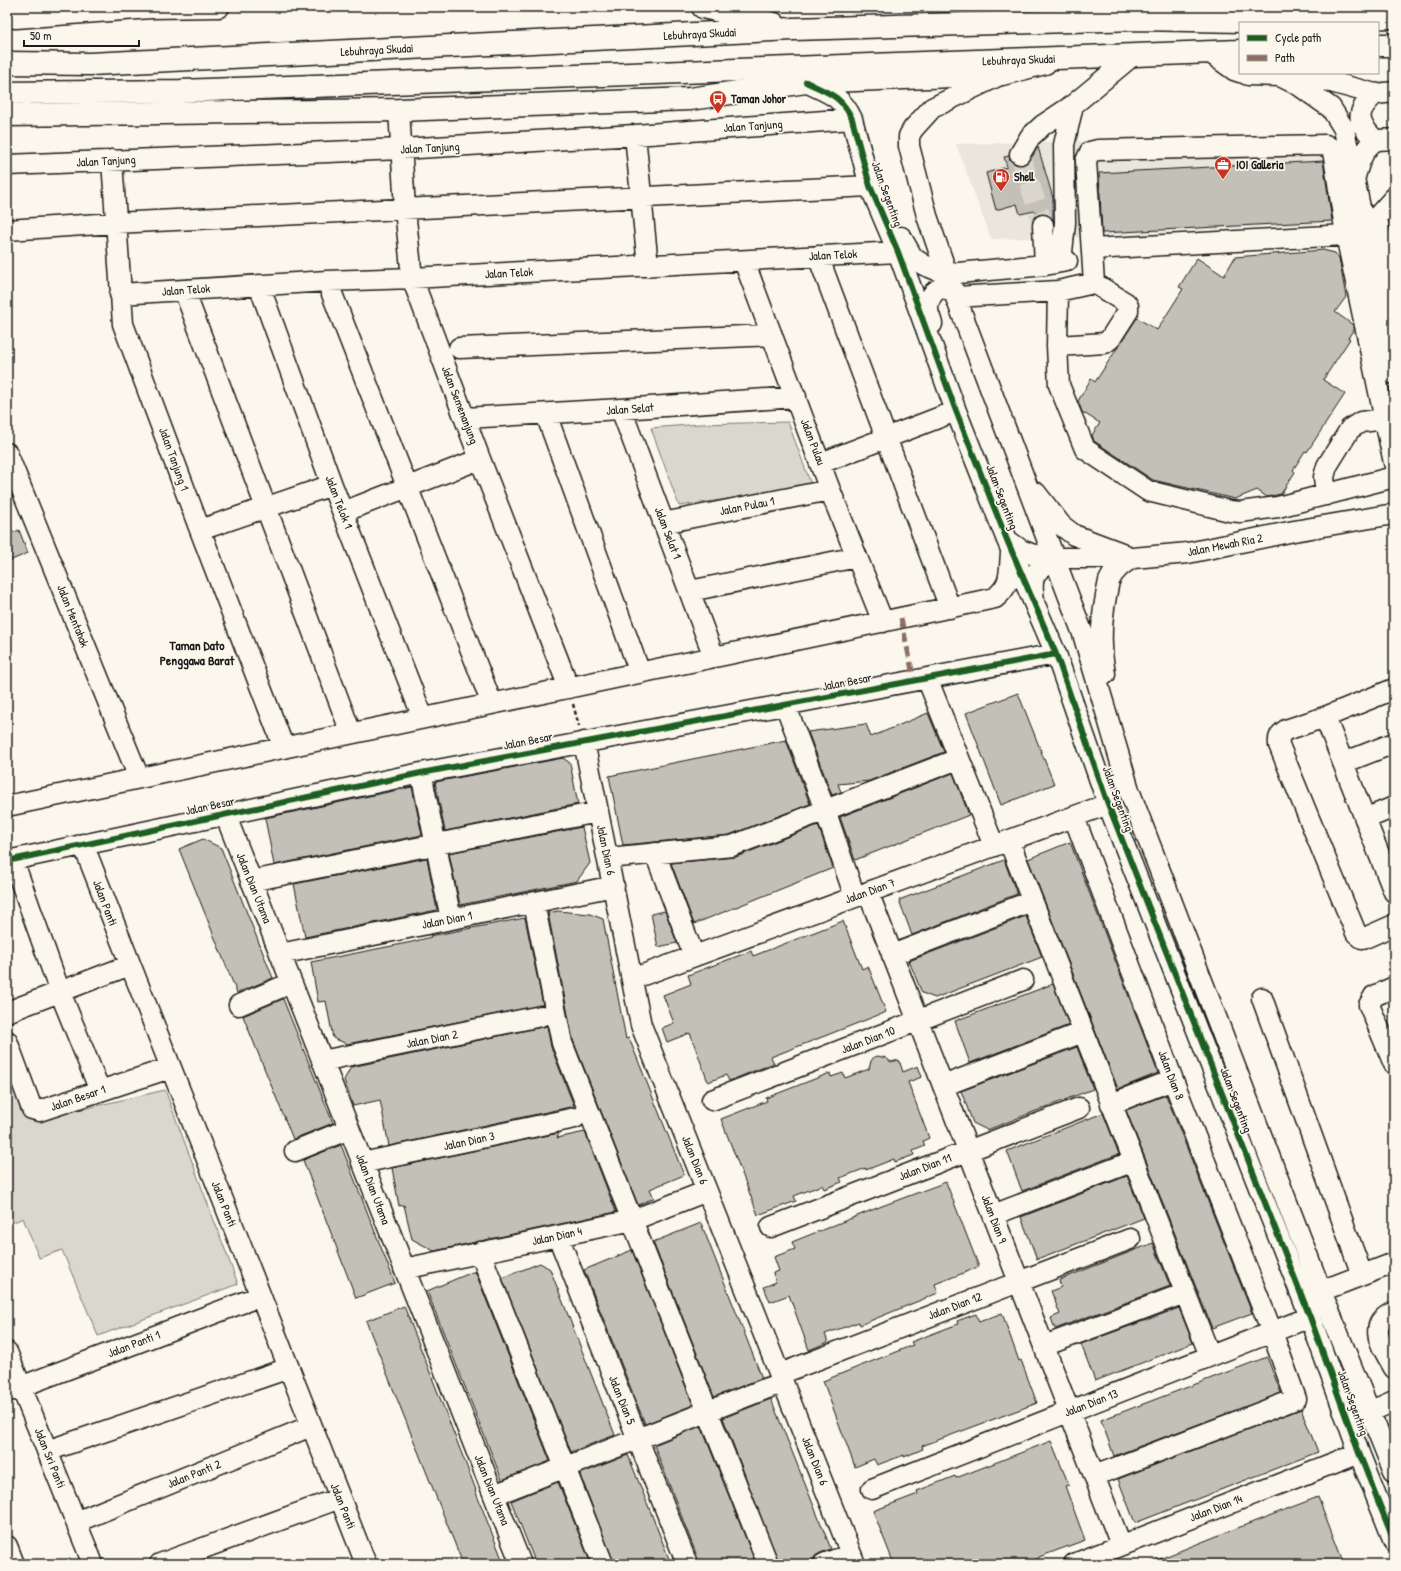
<svg xmlns="http://www.w3.org/2000/svg" width="1401" height="1571" viewBox="0 0 1401 1571" font-family="'Patrick Hand',sans-serif">
<style>
.built{fill:#eae6dc}
.green{fill:#dad7ce;stroke:#7b7a75}
.building{fill:#c3c0b8;stroke:#1c1c1c}
.lines{fill:none;stroke-linecap:round;stroke-linejoin:round}
.minor-tunnel{stroke:#dad6cd;stroke-width:20;stroke-dasharray:20 10;stroke-linecap:butt}
.minor-casing{stroke:#1c1c1c;stroke-width:23}
.major-casing{stroke:#1c1c1c;stroke-width:25}
.highway-casing{stroke:#1c1c1c;stroke-width:25}
.path{stroke:#1c1c1c;stroke-width:2.5;stroke-dasharray:4 3;stroke-linecap:butt}
.minor{stroke:#fbf7ec;stroke-width:20}
.major{stroke:#fbf7ec;stroke-width:22}
.highway{stroke:#fbf7ec;stroke-width:22}
.quiet{stroke:#8d6e63;stroke-width:5;stroke-dasharray:10 5;stroke-linecap:butt}
.cycleway-casing{stroke:#fbf7ec;stroke-width:8}
.cycleway{stroke:#1b5e20;stroke-width:6}
.labels{text-anchor:middle;stroke-width:3.5;stroke-linejoin:round;paint-order:stroke}
.street-label{font-size:12px;fill:#1c1c1c;stroke:#fbf7ec}
.poi-label{font-size:12px;font-weight:bold;fill:#1c1c1c;stroke:#fbf7ec;text-anchor:start}
.neighbourhood-label{font-size:13px;font-weight:bold;fill:#1c1c1c;stroke:#fbf7ec}
</style>
<rect width="100%" height="100%" fill="#fbf7ec"/>
<filter id="ink" filterUnits="userSpaceOnUse"><feTurbulence type="fractalNoise" baseFrequency=".025" numOctaves="2"/><feDisplacementMap in="SourceGraphic" scale="8" xChannelSelector="R" yChannelSelector="G"/><feConvolveMatrix kernelMatrix="1 2 1 2 8 2 1 2 1" color-interpolation-filters="sRGB"/></filter>
<g filter="url(#ink)">
<!-- built -->
<path class="built" d="M1325 136 1348 222 1086 237 991 239 956 144Z"/>
<!-- green -->
<path class="green" d="M788 422 812 487 679 506 651 428 700 424Z
M7 1077 35 1120 165 1090 238 1284 98 1336 62 1250 39 1258 23 1218 7 1225Z"/>
<!-- building -->
<path class="building" d="M1038 147 1053 198V221L1048 215 1042 214 1036 216 1035 211 1020 214 1017 204 996 210 986 173 1007 167 1004 157 1009 156 1010 160 1015 164 1020 165 1025 164 1030 160Z
M1323 161 1332 221 1102 233 1099 173Z
M1323 250 1335 253 1339 258 1346 297 1335 312 1353 325 1354 329 1348 338 1350 339 1323 380 1345 394 1307 452 1305 451 1293 470 1295 472 1281 494 1267 497 1257 490 1235 499 1153 480 1094 441 1092 435 1100 423 1082 412 1078 401 1091 379 1095 382 1137 318 1157 330 1183 289 1179 287 1197 258 1224 276 1235 257Z
M19 530 28 553 7 562V535Z
M1018 693 1054 784 1001 805 966 713Z
M928 713 944 752 869 781 838 784 841 792 832 795 808 732 866 724 871 737Z
M786 740 810 804 729 835 623 845 609 776Z
M563 758 570 763 578 804 445 831 435 782Z
M953 773 969 815 855 860 840 817Z
M412 787 422 835 274 865 265 818Z
M818 825 833 868 694 924 671 863 736 857Z
M582 827 590 863 577 881 460 905 449 853Z
M203 839 221 848 273 978 237 993 179 849Z
M1070 842 1158 1073 1118 1089 1028 859Z
M427 858 437 910 305 937 294 884Z
M1004 860 1017 894 912 935 899 900Z
M558 911 590 914 603 919 626 1039 629 1038 684 1175 650 1189 654 1198 638 1205 573 1040 548 913Z
M665 911 677 943 658 947 651 914Z
M1026 916 1042 957 935 998 922 993 909 961Z
M525 918 543 1005 347 1044 333 1038 326 1001 318 1002 311 962 412 942 431 937 430 936Z
M843 921 862 969 868 966 886 1012 771 1057 774 1063 729 1081 726 1075 708 1082 690 1033 667 1042 662 1028 674 1023 663 995 691 984 688 975 751 951 753 956Z
M1053 984 1069 1025 970 1063 955 1021Z
M283 999 333 1123 293 1139 243 1016Z
M547 1026 551 1047 574 1106 570 1107 389 1146 380 1100 353 1106 344 1080 351 1067Z
M1077 1047 1093 1089 987 1130 973 1123 961 1091Z
M878 1056 886 1058 891 1062 899 1060 903 1072 918 1066 922 1077 908 1082 929 1138 923 1141 925 1146 913 1151 914 1155 895 1162 894 1159 866 1170V1168L840 1178 842 1182 824 1189 822 1185 794 1196 796 1201 758 1215 721 1119 767 1101 766 1098 830 1073 831 1077 843 1073 845 1078 869 1069 871 1061 874 1057Z
M1166 1095 1252 1313 1212 1328 1126 1110Z
M1103 1113 1119 1154 1022 1191 1007 1151Z
M585 1132 616 1212 434 1251 412 1239 404 1205 399 1206 392 1168 559 1133 557 1138Z
M341 1145 395 1283 356 1298 303 1160Z
M1127 1176 1144 1218 1037 1259 1021 1217Z
M946 1182 979 1267 935 1284 938 1293 860 1325 859 1322 825 1334 828 1342 809 1350 789 1295 770 1302 764 1287 776 1282 773 1273 779 1271 774 1257 795 1249 792 1242 882 1206Z
M701 1223 762 1378 714 1397 653 1242Z
M1153 1243 1170 1286 1055 1329 1051 1318 1060 1314 1051 1291 1061 1287 1059 1280Z
M632 1250 693 1405 645 1424 584 1270Z
M540 1263 550 1269 615 1435 571 1452 502 1278Z
M475 1271 550 1461 502 1480 427 1291Z
M404 1306 476 1490H475L504 1564H463L366 1321Z
M1179 1308 1193 1343 1095 1381 1081 1344Z
M1002 1313 1019 1361 1021 1360 1037 1403 922 1446 923 1449 904 1457V1455L877 1465 874 1459 855 1467 823 1381 913 1345 911 1342 958 1324 957 1321 976 1314 979 1322Z
M1267 1357 1281 1393 1114 1456 1101 1420Z
M771 1399 831 1549 820 1553 815 1556 813 1561 806 1564H779L723 1418Z
M1301 1409 1318 1452 1135 1523 1118 1479Z
M701 1426 756 1564H700L654 1445Z
M1051 1441 1069 1485 1065 1486 1085 1540 1039 1557V1558L1025 1564H894L873 1511 918 1494 917 1491 955 1476 956 1478Z
M628 1455 655 1523 671 1564H614L580 1474Z
M558 1482 591 1564H536L521 1526 511 1501Z
M1318 1497 1344 1564H1147L1217 1536Z"/>
<g class="lines">
<!-- minor-tunnel -->
<path class="minor-tunnel" d="M1020 154 1043 225"/>
<defs>
<path id="minor" d="M7 17 16 18 151 8 219 7
M1209 52 1234 70 1240 72
M1244 73 1248 75 1280 76 1305 75 1375 94 1394 92
M1002 74 932 108 913 129 909 136V146L927 216 947 274 1083 634 1129 790 1321 1291 1394 1472
M1280 76 1300 86 1331 108 1344 129 1394 374
M806 82C828 93 841 95 852 119L870 186 898 252 956 411 1007 540 1056 654 1108 804 1310 1317 1359 1453 1394 1541
M1375 94C1355 112 1356 122 1376 141
M399 110 405 209 412 278 480 459 569 688
M635 135 648 266
M1020 154 1030 137 1043 125 1073 105 1132 56
M112 160 123 324 200 530 284 748
M7 165 401 149 635 135 852 119
M1354 180C1358 166 1362 149 1375 141 1380 139 1389 140 1394 139
M1377 217 1394 302
M1365 220 1377 217 1394 198
M1043 225 1045 265
M7 230 115 223 870 186
M901 237 913 258 924 265 947 274 1045 265 1067 261
M1092 249 1346 235
M818 256 950 608
M744 261 830 490 883 622
M1061 262 1065 223 1064 145 1073 105
M327 281 492 704
M1094 283 1086 161 1090 152 1098 150 1326 145 1332 149 1334 157 1346 235 1394 463
M259 285 332 485 423 718
M184 290 351 733
M1058 291 1057 346 1059 385 1085 449 1148 491 1230 511 1240 512 1278 507 1394 477
M120 294 327 281 412 278 898 252
M956 297 1058 291 1094 283 1126 303 1128 306V311L1110 339 1105 343 1057 346
M932 324C931 319 928 314 928 309 928 299 935 285 947 289 949 290 952 293 955 294
M459 348 772 335
M621 409 714 657
M546 414 640 673
M465 418 621 409 796 397
M7 453 139 778
M821 463 956 411
M1036 493 1061 525 1074 535 1122 553
M1326 495 1324 477 1327 466 1350 429 1361 422 1385 419
M343 512 480 459
M663 523 830 490
M200 530 332 485
M1007 540 1021 550 1031 554 1054 558H1133L1188 553 1294 531 1394 514
M690 591 857 557
M1034 600C1030 575 1034 572 1054 558
M1105 674C1100 648 1101 622 1106 596 1107 591 1108 586 1109 581 1114 570 1123 563 1133 558
M927 678 994 846
M1394 689 1325 717 1286 730C1280 734 1278 737 1279 745L1356 933 1362 938 1367 937 1394 925
M785 704 825 810 855 897
M1325 717 1394 892
M584 742 641 1025 855 1564
M1343 763 1394 743
M421 773 451 919
M7 806 995 598C1012 584 1009 574 1011 553
M225 814 521 1564
M1074 817 1173 1080 1272 1332 1296 1399 1094 1476
M1365 819 1394 807
M1009 841 1210 1356
M83 844 366 1564
M655 853 694 956
M608 858 732 846 958 759
M13 860 60 992 100 1091
M7 861 421 773 1056 654
M251 881 598 812
M868 892 1121 1545
M534 903 562 1043 768 1564
M280 954 614 886
M892 955 1032 901
M632 979 1108 804
M1394 987 1374 996 1369 1005 1394 1064
M1262 998 1362 1275
M239 1005 291 983
M7 1012 130 965
M7 1041 32 1109 39 1111 170 1068
M322 1061 541 1016
M943 1086 1083 1032
M712 1100 1023 980
M1111 1104 1173 1080
M295 1151 349 1129
M362 1163 575 1118
M993 1215 1134 1161
M771 1227 1079 1108
M558 1236 687 1564
M480 1252 603 1564
M404 1269 633 1220 707 1191
M1321 1291 1394 1263
M1394 1312C1364 1325 1384 1349 1394 1368
M1044 1346 1185 1293
M7 1352 93 1564
M780 1374 1130 1239
M7 1392 260 1296
M1369 1412 1394 1401
M47 1451 289 1368
M872 1489 1310 1317
M494 1495 783 1382
M76 1522 311 1426
M7 1546 14 1564
M160 1564 340 1498
M824 1564 851 1554
M1074 1564 1359 1453"/>
<path id="major" d="M7 115 399 110 690 99 806 82 1002 74 1045 63"/>
<path id="highway" d="M703 7 774 24
M1378 45H1394
M7 63 90 64 793 29 1138 19 1242 21 1394 17
M7 93 180 91 1240 51"/>
</defs>
<!-- minor casing -->
<use href="#minor" class="minor-casing"/>
<!-- major casing -->
<use href="#major" class="major-casing"/>
<!-- highway casing -->
<use href="#highway" class="highway-casing"/>
<!-- path -->
<path class="path" d="M573 704 579 726"/>
<!-- minor -->
<use href="#minor" class="minor"/>
<!-- major -->
<use href="#major" class="major"/>
<!-- highway -->
<use href="#highway" class="highway"/>
<!-- quiet -->
<path class="quiet" d="M901 618 914 680"/>
<defs>
<path id="cycleway" d="M806 82C828 93 841 95 852 119L870 186 898 252 956 411 1007 540 1056 654 1108 804 1310 1317 1359 1453 1394 1541
M7 861 421 773 1056 654"/>
</defs>
<!-- cycleway casing -->
<use href="#cycleway" class="cycleway-casing"/>
<!-- cycleway -->
<use href="#cycleway" class="cycleway"/>
</g>
</g>
<!-- icons -->
<defs>
<symbol id="bus-pin" viewBox="-11 -11 22 30"><path d="M0 17L-7.5 6A9.5 9.5 0 1 1 7.5 6Z" fill="#c8321e" stroke="#fbf7ec"/><path d="M-5-6H5V4H4V6H2V4H-2V6H-4V4H-5ZM-3.5-4V0h7V-4ZM-3.5 1.2v1.5H-2V1.2ZM2 1.2v1.5H3.5V1.2Z" fill="#fff"/></symbol>
<symbol id="office-pin" viewBox="-11 -11 22 30"><path d="M0 17L-7.5 6A9.5 9.5 0 1 1 7.5 6Z" fill="#c8321e" stroke="#fbf7ec"/><path d="M-6-3h4V-5.5h4V-3h4V5H-6ZM-1-4.5V-3h2v-1.5ZM-6 0V1H6V0Z" fill="#fff"/></symbol>
<symbol id="fuel-pin" viewBox="-11 -11 22 30"><path d="M0 17L-7.5 6A9.5 9.5 0 1 1 7.5 6Z" fill="#c8321e" stroke="#fbf7ec"/><path d="M-5.5-6h7V0h2V4h1.3V-2.5L3-4.5l.8-.8L6-3V5H2.5V1h-1V6h-7ZM-4.2-4.7v3.2H.2V-4.7Z" fill="#fff"/></symbol>
</defs>
<g fill-rule="evenodd">
<use href="#bus-pin" x="708" y="89" width="20" height="27"/>
<use href="#office-pin" x="1213" y="155" width="20" height="27"/>
<use href="#fuel-pin" x="991" y="167" width="20" height="27"/>
</g>
<g class="labels">
<!-- street labels -->
<g class="street-label">
<text transform="translate(700 34) rotate(-3)" y="4">Lebuhraya Skudai</text>
<text transform="translate(377 50) rotate(-3)" y="4">Lebuhraya Skudai</text>
<text transform="translate(1019 60) rotate(-2)" y="4">Lebuhraya Skudai</text>
<text transform="translate(753 126) rotate(-4)" y="4">Jalan Tanjung</text>
<text transform="translate(430 148) rotate(-3)" y="4">Jalan Tanjung</text>
<text transform="translate(106 161) rotate(-3)" y="4">Jalan Tanjung</text>
<text transform="translate(887 194) rotate(70)" y="4">Jalan Segenting</text>
<text transform="translate(833 255) rotate(-3)" y="4">Jalan Telok</text>
<text transform="translate(509 273) rotate(-3)" y="4">Jalan Telok</text>
<text transform="translate(186 290) rotate(-4)" y="4">Jalan Telok</text>
<text transform="translate(460 405) rotate(69)" y="4">Jalan Semenanjung</text>
<text transform="translate(630 409) rotate(-4)" y="4">Jalan Selat</text>
<text transform="translate(813 442) rotate(69)" y="4">Jalan Pulau</text>
<text transform="translate(174 459) rotate(70)" y="4">Jalan Tanjung 1</text>
<text transform="translate(1002 497) rotate(69)" y="4">Jalan Segenting</text>
<text transform="translate(339 502) rotate(69)" y="4">Jalan Telok 1</text>
<text transform="translate(747 506) rotate(-11)" y="4">Jalan Pulau 1</text>
<text transform="translate(668 533) rotate(69)" y="4">Jalan Selat 1</text>
<text transform="translate(1225 545) rotate(-11)" y="4">Jalan Mewah Ria 2</text>
<text transform="translate(73 616) rotate(68)" y="4">Jalan Mentahak</text>
<text transform="translate(847 682) rotate(-11)" y="4">Jalan Besar</text>
<text transform="translate(528 741) rotate(-11)" y="4">Jalan Besar</text>
<text transform="translate(1118 799) rotate(70)" y="4">Jalan Segenting</text>
<text transform="translate(210 806) rotate(-12)" y="4">Jalan Besar</text>
<text transform="translate(606 850) rotate(78)" y="4">Jalan Dian 6</text>
<text transform="translate(254 888) rotate(68)" y="4">Jalan Dian Utama</text>
<text transform="translate(870 891) rotate(-20)" y="4">Jalan Dian 7</text>
<text transform="translate(105 903) rotate(69)" y="4">Jalan Panti</text>
<text transform="translate(447 920) rotate(-11)" y="4">Jalan Dian 1</text>
<text transform="translate(432 1039) rotate(-11)" y="4">Jalan Dian 2</text>
<text transform="translate(868 1040) rotate(-21)" y="4">Jalan Dian 10</text>
<text transform="translate(1171 1075) rotate(69)" y="4">Jalan Dian 8</text>
<text transform="translate(78 1098) rotate(-19)" y="4">Jalan Besar 1</text>
<text transform="translate(1236 1100) rotate(69)" y="4">Jalan Segenting</text>
<text transform="translate(469 1141) rotate(-12)" y="4">Jalan Dian 3</text>
<text transform="translate(695 1160) rotate(68)" y="4">Jalan Dian 6</text>
<text transform="translate(925 1167) rotate(-21)" y="4">Jalan Dian 11</text>
<text transform="translate(373 1189) rotate(69)" y="4">Jalan Dian Utama</text>
<text transform="translate(224 1204) rotate(68)" y="4">Jalan Panti</text>
<text transform="translate(994 1219) rotate(69)" y="4">Jalan Dian 9</text>
<text transform="translate(557 1236) rotate(-12)" y="4">Jalan Dian 4</text>
<text transform="translate(955 1306) rotate(-21)" y="4">Jalan Dian 12</text>
<text transform="translate(134 1344) rotate(-21)" y="4">Jalan Panti 1</text>
<text transform="translate(622 1400) rotate(68)" y="4">Jalan Dian 5</text>
<text transform="translate(1091 1403) rotate(-21)" y="4">Jalan Dian 13</text>
<text transform="translate(1353 1403) rotate(70)" y="4">Jalan Segenting</text>
<text transform="translate(50 1458) rotate(68)" y="4">Jalan Sri Panti</text>
<text transform="translate(815 1461) rotate(68)" y="4">Jalan Dian 6</text>
<text transform="translate(194 1474) rotate(-22)" y="4">Jalan Panti 2</text>
<text transform="translate(492 1490) rotate(68)" y="4">Jalan Dian Utama</text>
<text transform="translate(343 1506) rotate(68)" y="4">Jalan Panti</text>
<text transform="translate(1216 1508) rotate(-21)" y="4">Jalan Dian 14</text>
</g>
<!-- poi labels -->
<g class="poi-label">
<text x="731" y="103">Taman Johor</text>
<text x="1236" y="169">IOI Galleria</text>
<text x="1014" y="181">Shell</text>
</g>
<!-- neighbourhood labels -->
<g class="neighbourhood-label">
<text x="197" y="650">Taman Dato<tspan x="197" dy="15">Penggawa Barat</tspan></text>
</g>
</g>
<!-- margin -->
<rect width="1401" height="1571" fill="none" stroke="#fbf7ec" stroke-width="24"/>
<rect x="12" y="12" width="1377" height="1547" fill="none" stroke="#1c1c1c" stroke-width="1.5" filter="url(#ink)"/>
<!-- legend -->
<rect x="1239" y="22" width="140" height="52" fill="#fbf7ec" stroke="#a29f99"/>
<rect x="1247" y="35" width="20" height="6" fill="#1b5e20" stroke="#a29f99"/>
<text x="1275" y="42" font-size="12" fill="#1c1c1c">Cycle path</text>
<rect x="1247" y="55" width="20" height="6" fill="#8d6e63" stroke="#a29f99"/>
<text x="1275" y="62" font-size="12" fill="#1c1c1c">Path</text>
<!-- scale -->
<path d="M24 40v6h115v-6" fill="none" stroke="#1c1c1c" stroke-width="2"/>
<text x="30" y="40" font-size="12" fill="#1c1c1c" stroke="#fbf7ec" stroke-width="3" paint-order="stroke">50 m</text>
</svg>
